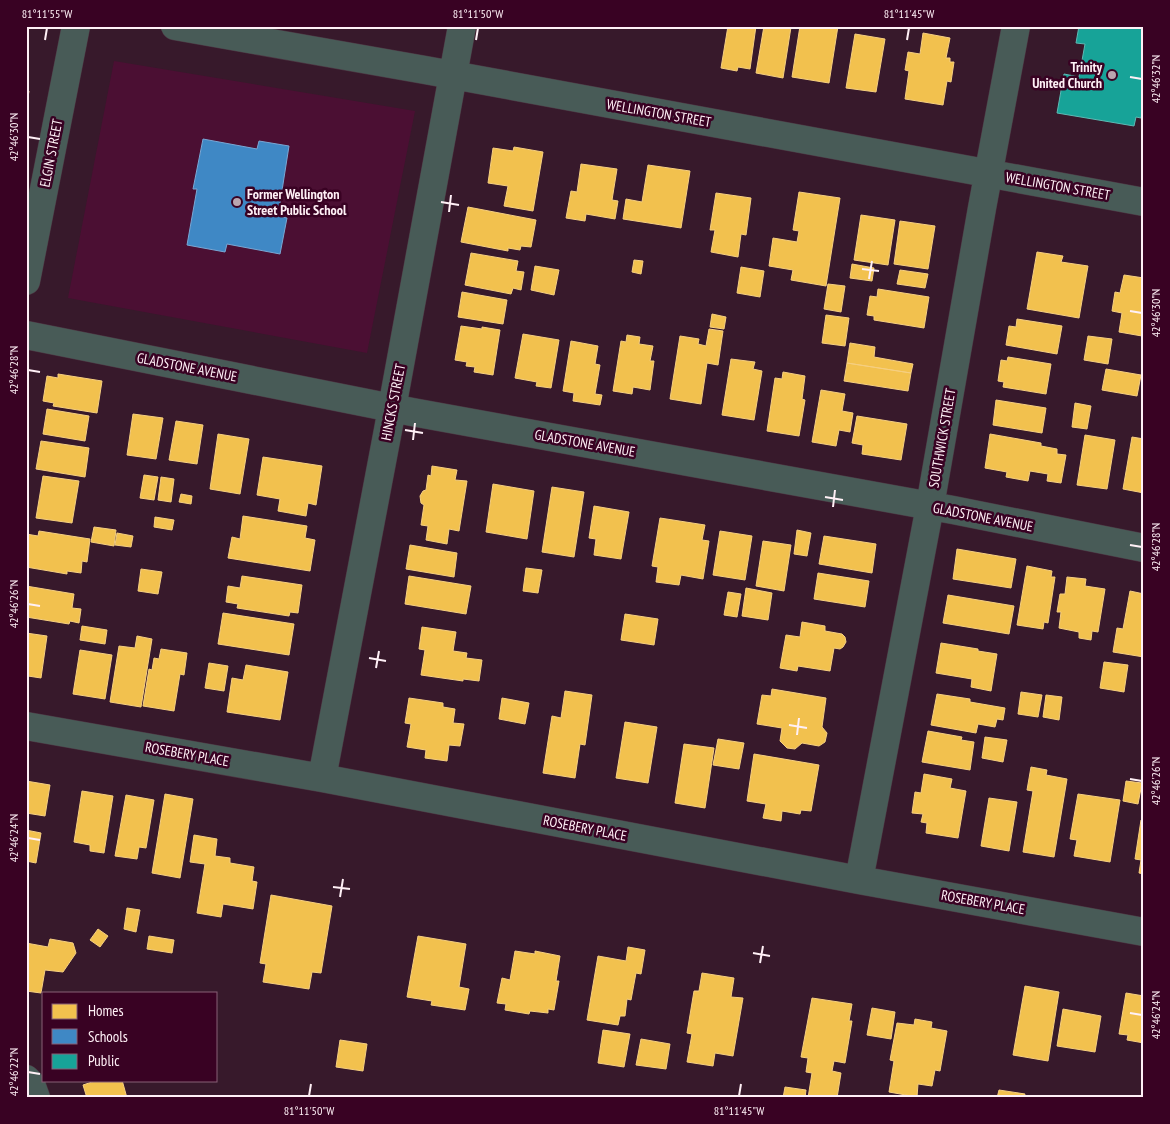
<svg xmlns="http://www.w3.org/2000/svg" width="1170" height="1124" viewBox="0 0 1170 1124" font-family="'PT Sans Narrow',sans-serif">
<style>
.built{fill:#4b0f33}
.homes{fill:#f2c14e;stroke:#f6cf80}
.schools{fill:#3f88c5;stroke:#79a7d4}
.public{fill:#17a398;stroke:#5dbab4}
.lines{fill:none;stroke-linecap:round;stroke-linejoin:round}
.minor-casing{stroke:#4c3542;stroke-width:29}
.minor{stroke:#485b57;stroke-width:28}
.ticks{fill:none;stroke:#fff0f6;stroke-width:2}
.poi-dot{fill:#b9a5af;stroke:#390223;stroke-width:2}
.labels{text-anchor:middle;stroke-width:5;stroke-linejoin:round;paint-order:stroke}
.poi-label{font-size:14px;font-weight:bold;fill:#fff0f6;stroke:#390223;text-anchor:end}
.street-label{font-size:14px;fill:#fff0f6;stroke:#390223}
.neatline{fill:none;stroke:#fff0f6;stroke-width:2}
.ticks-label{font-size:12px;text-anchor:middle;fill:#fff0f6}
</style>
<rect width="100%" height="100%" fill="#37192b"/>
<!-- built -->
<path class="built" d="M114 61 415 111 367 353 68 298Z"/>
<!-- homes -->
<path class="homes" d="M728 26H756L750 69 738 67 737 71 721 68Z
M764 26 791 27 783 78 756 73Z
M800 26H838L829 83 792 77Z
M923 33 950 38 946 58H950V62H954L951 82 947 81 943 105 905 99 909 71 905 70 908 52 920 54Z
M855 34 885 39 876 92 846 88Z
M26 90 29 91 26 109Z
M514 147 543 152 533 211 504 206 508 186 488 183 493 148 513 151Z
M581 164 617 169 612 200 618 201 615 219 586 214 585 221 566 218 571 191 577 192Z
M648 165 690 171 681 228 623 219 626 199 642 202Z
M799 192 840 198 826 286 791 280 793 270 769 266 773 238 797 242 799 231 793 230Z
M716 193 751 198 746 235 741 234 738 257 711 252 715 230H710Z
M468 207 536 220 531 247 521 246 520 250 508 248V251L461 242Z
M861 215 895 220 888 265 854 260Z
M900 221 935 226 928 269 894 264Z
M1037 252 1063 256 1061 262 1088 266 1079 318 1027 309Z
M471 253 518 261 516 271 524 272 521 290 513 288 511 294 465 285Z
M634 260 643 261 641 274 632 272Z
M852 264 874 268 872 281 850 278Z
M535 266 559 270 554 295 531 290Z
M741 267 764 271 760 297 737 293Z
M900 270 928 274 925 288 897 284Z
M1124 275 1144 278V328L1142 336 1119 332 1122 313 1112 311 1115 292 1120 293Z
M828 284 845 286 841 312 824 309Z
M878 289 929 297 924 328 874 320V316L867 315 870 296 877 297Z
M462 292 507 300 503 324 458 317Z
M712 314 726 317 724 329 710 327Z
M826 315 849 318 845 346 822 343Z
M1017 319 1062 326 1057 354 1006 345 1009 326 1016 327Z
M461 326 482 329V327L500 330 493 375 474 372 475 367 466 366 467 362 455 360Z
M709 329 723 331 718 365 707 363 701 404 670 399 680 336 699 339 698 344 706 346Z
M523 334 559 340 551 388 536 386 537 382 515 378Z
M627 335 640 337 639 344 653 346 650 361H654L650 390 633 387 632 394 613 391 621 341 626 342Z
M1088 336 1112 339 1108 364 1084 360Z
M571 341 598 346 595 364 600 365 595 394 602 395 600 405 573 401 574 393 563 391Z
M850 343 875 347 874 357 913 364 911 373 847 363Z
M1008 357 1051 364 1046 394 1003 387 1004 382 998 381 1001 360 1007 361Z
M731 359 755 362 753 369 762 371 754 420 722 415Z
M847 363 911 373 908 391 844 381Z
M1106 369 1141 375 1137 396 1102 390Z
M783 372 805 376 802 399 805 400 799 436 767 431 775 378 782 379Z
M58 374 102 381 97 413 53 406 54 403 43 401 47 376 58 378Z
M821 390 845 394 842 411 853 413 850 432 839 430 836 446 812 442Z
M996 400 1046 408 1042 433 993 425Z
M1075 403 1091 406 1087 429 1072 427Z
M47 409 89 416 85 441 43 434Z
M133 414 163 418 156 459 127 455Z
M857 416 907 424 901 460 862 454 863 445 852 443Z
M176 421 203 425 197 464 169 460Z
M218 434 249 439 240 494 210 489Z
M990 434 1041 443V446L1057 449V454L1066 455 1061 483 1047 481 1048 474 1030 471 1028 481 1006 477 1007 472 985 468Z
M1085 435 1115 440 1107 489 1077 485Z
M1132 437 1144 439V493L1123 489Z
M41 441 89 448 85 477 36 469Z
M263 457 322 466 316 505 308 503 306 516 278 511 280 499 257 495Z
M432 466 457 470 455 480 467 481 459 531 449 529 447 544 426 540 428 526 421 525 424 505 421 503 420 496 423 491 426 490 428 475 431 476Z
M144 475 158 477 154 500 140 498Z
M43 476 79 481 72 523 36 518Z
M161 477 174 479 171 502 158 500Z
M493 484 534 491 527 539 486 532Z
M552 487 584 492 574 557 542 552Z
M181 494 192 496 191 504 179 502Z
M594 506 629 512 621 559 594 555 596 539 589 538Z
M243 516 307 526 305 538 315 540 310 571 228 558 232 537 240 539Z
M155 517 174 520 172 530 154 527Z
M660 518 705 525 702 540 709 541 703 579 681 575 679 585 656 582 658 567 652 566Z
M94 527 116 530 114 546 91 542Z
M797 530 811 533 807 556 794 554Z
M39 531 90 539 87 562 82 561 81 573 67 571V574L26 567V534L38 536Z
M720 531 752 536 745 580 713 575Z
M117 533 133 536 131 547 115 545Z
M824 536 876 544 872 573 819 564Z
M763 541 791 545 784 591 756 586Z
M410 545 457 553 454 577 406 569Z
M957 549 1016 559 1011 588 953 579Z
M1027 566 1052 571 1051 577H1055L1048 623 1044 622 1043 629 1017 625Z
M526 568 542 570 538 593 523 591Z
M141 569 162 572 158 594 138 591Z
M818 573 869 581 865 607 814 599Z
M242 576 302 585 298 613 290 612 289 616 237 608 238 604 226 602 228 586 240 588Z
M409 576 471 586 466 614 405 604Z
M1067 577 1086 579 1085 586 1105 589 1098 632 1092 631 1091 640 1079 638V632L1059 628 1061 612H1057L1060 594H1065Z
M26 586 74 594 72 608 81 609 79 623 70 621 69 624 26 617Z
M746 588 772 593 768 620 742 616Z
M1130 591 1144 594V657L1113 652 1117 628 1123 629Z
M728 592 741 594 737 617 724 615Z
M948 595 1014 606 1009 634 943 623Z
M223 613 294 624 289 655 218 644Z
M625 614 658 619 654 645 621 640Z
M802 622 825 626V631L842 634 845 637 846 642 843 647 840 649 834 648 830 671 798 666 797 671 780 668 786 635 800 637Z
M82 626 107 630 105 644 80 640Z
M422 627 456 632 453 651 467 653 466 658 482 660 479 681 463 679V681L421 675 425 650 419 649Z
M26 633 47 636 41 678 28 676 27 682H26Z
M137 636 152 639 141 707 110 702 119 646 135 648Z
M941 643 978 649V651L997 654 991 691 971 687 972 679 936 673Z
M161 649 187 653 184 675 180 674 174 711 143 706 149 669 152 670 154 658 159 659Z
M80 650 112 655 105 699 73 694Z
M1104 662 1128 665 1124 692 1100 688Z
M209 663 228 666 224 691 205 688Z
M246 665 288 672 280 720 227 712 232 678 243 680Z
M772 689 826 698 822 727 827 733 825 742 819 746 802 743 795 749 787 748 780 741 782 728 757 724 762 695 771 696Z
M565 691 592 695 585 745 580 744 575 778 543 773 552 716 561 718Z
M1021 692 1042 695 1038 717 1018 714Z
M937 694 970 699V702L1005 708 1003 720 997 719 995 727 978 724 976 733 931 725Z
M1046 695 1062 697 1059 720 1043 717Z
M409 698 443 703V707L455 709 453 723 464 724 460 746 449 745 447 761 425 758 426 750 407 747 411 724 405 723Z
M502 698 529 703 525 724 499 719Z
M625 722 657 727 648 783 616 778Z
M928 731 962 737 961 740 974 742 970 770 922 762Z
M985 737 1007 740 1003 762 982 758Z
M718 739 744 743 739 769 713 765Z
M684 744 714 748 705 808 675 803Z
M754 754 819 765 811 811 801 810 800 814 782 811 781 821 763 818 766 804 747 801Z
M1031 767 1047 770 1046 775 1067 779 1054 857 1023 852 1033 791 1027 790Z
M924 774 952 779 950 788 966 791 958 838 926 833 927 823 921 822 923 814 912 813 915 792 921 793Z
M26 781 50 785 45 816 26 813Z
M1126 781 1142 783 1138 804 1123 801Z
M82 791 113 796 104 853 90 851V845L74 842Z
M165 794 193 799 180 878 152 873Z
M1078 794 1120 800 1110 862 1074 856 1077 840 1070 839Z
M126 795 154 800 146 848 139 847 137 859 115 856Z
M989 798 1017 802 1009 851 981 846Z
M1141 820 1144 821V874L1139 873 1141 860 1135 859Z
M26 830 41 833 36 863 26 861Z
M194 835 217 839 215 856 230 858V863L254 867 252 881 257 882 253 909 223 904 221 917 197 913 205 864 190 862Z
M271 895 332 906 321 973 312 972 309 989 263 982 266 964 260 963Z
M127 908 140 910 136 932 124 929Z
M98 929 108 936 100 947 90 940Z
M149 936 174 940 172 953 147 949Z
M418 936 466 944 459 987 469 989 465 1010 431 1005 432 1001 407 997Z
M50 939 73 943 76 953 63 972 45 970 41 993 26 991V943L48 947Z
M628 947 645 950 641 974 636 973 631 1000 627 999 625 1016H620L618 1025 587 1020 598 956 626 961Z
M515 951 535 954V951L560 956 556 981H559L554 1010 548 1009V1013L530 1011 529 1014 505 1010 506 1004 497 1003 502 978 510 980Z
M702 973 734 978 731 997 743 998 733 1056 715 1053 713 1066 687 1062 692 1034 687 1033 694 991H699Z
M1025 986 1059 992 1048 1061 1013 1055Z
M1126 993 1144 996V1043L1127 1040 1128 1035 1119 1034Z
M812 998 852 1004 849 1021H852L845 1063 834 1061 832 1071 841 1073 837 1098H808L812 1073 806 1072 808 1058 801 1057Z
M872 1008 895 1012 891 1039 867 1035Z
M1063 1009 1101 1016 1095 1052 1057 1046Z
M915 1019 932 1022 931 1028 947 1031 940 1071 935 1070 932 1086 918 1084 917 1097 889 1092 894 1061 890 1060 897 1023 914 1025Z
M603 1030 630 1034 624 1067 598 1063Z
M641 1039 670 1044 666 1069 636 1065Z
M340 1040 367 1044 363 1071 336 1067Z
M94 1080H122L127 1098H87L83 1085 95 1081Z
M785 1087 806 1090 805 1098H783Z
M999 1090 1025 1094 1024 1098H997Z"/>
<!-- schools -->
<path class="schools" d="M203 139 257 149 259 141 289 146 278 216 287 218 280 254 227 244 225 252 187 245 197 189H193Z"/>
<!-- public -->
<path class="public" d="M1079 26H1144V102L1141 118 1136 117 1134 126 1057 113 1064 74 1079 77 1085 44 1076 43Z"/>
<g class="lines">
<defs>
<path id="minor" d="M175 26 425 70 1144 202
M26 281 76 26
M26 335 412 412 953 510 1144 548
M26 726 322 778 859 880 1144 932
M322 778 388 430 462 26
M859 880 930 506 982 208 1016 26
M26 1079 31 1084 36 1098"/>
</defs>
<!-- minor casing -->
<use href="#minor" class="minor-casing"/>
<!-- minor -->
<use href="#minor" class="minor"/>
</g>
<!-- ticks -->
<path class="ticks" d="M45 40 47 28M476 40 478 28M907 40 909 28M1130 77 1142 79M28 137 40 139M441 202 459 205M449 212 451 195M862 269 879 271M869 279 872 261M1130 311 1142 313M28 370 40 372M405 430 423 433M413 440 415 423M825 497 843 500M833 507 835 490M1130 545 1142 547M28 604 40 606M369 658 386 661M376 668 379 651M789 725 807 728M797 735 799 718M1130 779 1142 781M28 838 40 840M333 887 350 889M340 897 343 879M753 953 770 956M760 963 763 946M1130 1013 1142 1015M28 1072 40 1074M309 1096 311 1084M739 1096 741 1084"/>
<!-- markers -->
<g class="poi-dot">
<circle cx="1112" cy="75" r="5"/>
<circle cx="237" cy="202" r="5"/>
</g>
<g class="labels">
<!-- poi labels -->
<g class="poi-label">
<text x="1102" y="72">Trinity<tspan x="1102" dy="16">United Church</tspan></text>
<text x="247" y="199" text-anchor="start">Former Wellington<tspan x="247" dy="16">Street Public School</tspan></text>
</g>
<!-- street labels -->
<g class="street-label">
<text transform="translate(659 113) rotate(10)" y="5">WELLINGTON STREET</text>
<text transform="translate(51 153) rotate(-79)" y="5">ELGIN STREET</text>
<text transform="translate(1058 186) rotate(10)" y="5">WELLINGTON STREET</text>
<text transform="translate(187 367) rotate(11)" y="5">GLADSTONE AVENUE</text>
<text transform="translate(393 402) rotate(-79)" y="5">HINCKS STREET</text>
<text transform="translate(942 438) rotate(-80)" y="5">SOUTHWICK STREET</text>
<text transform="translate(585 443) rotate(10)" y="5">GLADSTONE AVENUE</text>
<text transform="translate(983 517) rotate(11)" y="5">GLADSTONE AVENUE</text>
<text transform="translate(187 754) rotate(10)" y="5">ROSEBERY PLACE</text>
<text transform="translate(585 828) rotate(11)" y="5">ROSEBERY PLACE</text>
<text transform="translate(983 902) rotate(10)" y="5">ROSEBERY PLACE</text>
</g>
</g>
<!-- border -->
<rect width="1170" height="1124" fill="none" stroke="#390223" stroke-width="55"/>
<!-- legend -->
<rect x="42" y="992" width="175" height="90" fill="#390223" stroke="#886177"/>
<rect x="52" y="1004" width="25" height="15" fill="#f2c14e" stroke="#886177"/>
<text x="88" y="1016" font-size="15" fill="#fff0f6">Homes</text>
<rect x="52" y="1029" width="25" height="15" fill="#3f88c5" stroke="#886177"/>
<text x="88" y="1042" font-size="15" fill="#fff0f6">Schools</text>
<rect x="52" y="1054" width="25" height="15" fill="#17a398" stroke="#886177"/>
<text x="88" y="1066" font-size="15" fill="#fff0f6">Public</text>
<rect x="28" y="28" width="1114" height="1068" class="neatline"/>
<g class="ticks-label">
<text x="47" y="18">81°11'55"W</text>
<text x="478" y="18">81°11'50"W</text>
<text x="909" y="18">81°11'45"W</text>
<text transform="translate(1156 79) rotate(-90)" y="4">42°46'32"N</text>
<text transform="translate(14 137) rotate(-90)" y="4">42°46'30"N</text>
<text transform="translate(1156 313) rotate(-90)" y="4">42°46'30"N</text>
<text transform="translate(14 370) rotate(-90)" y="4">42°46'28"N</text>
<text transform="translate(1156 547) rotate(-90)" y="4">42°46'28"N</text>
<text transform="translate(14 604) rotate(-90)" y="4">42°46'26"N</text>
<text transform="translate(1156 781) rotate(-90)" y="4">42°46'26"N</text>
<text transform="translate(14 838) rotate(-90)" y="4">42°46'24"N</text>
<text transform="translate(1156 1015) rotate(-90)" y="4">42°46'24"N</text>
<text transform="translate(14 1072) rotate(-90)" y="4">42°46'22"N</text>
<text x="309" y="1115">81°11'50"W</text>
<text x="739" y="1115">81°11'45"W</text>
</g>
</svg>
